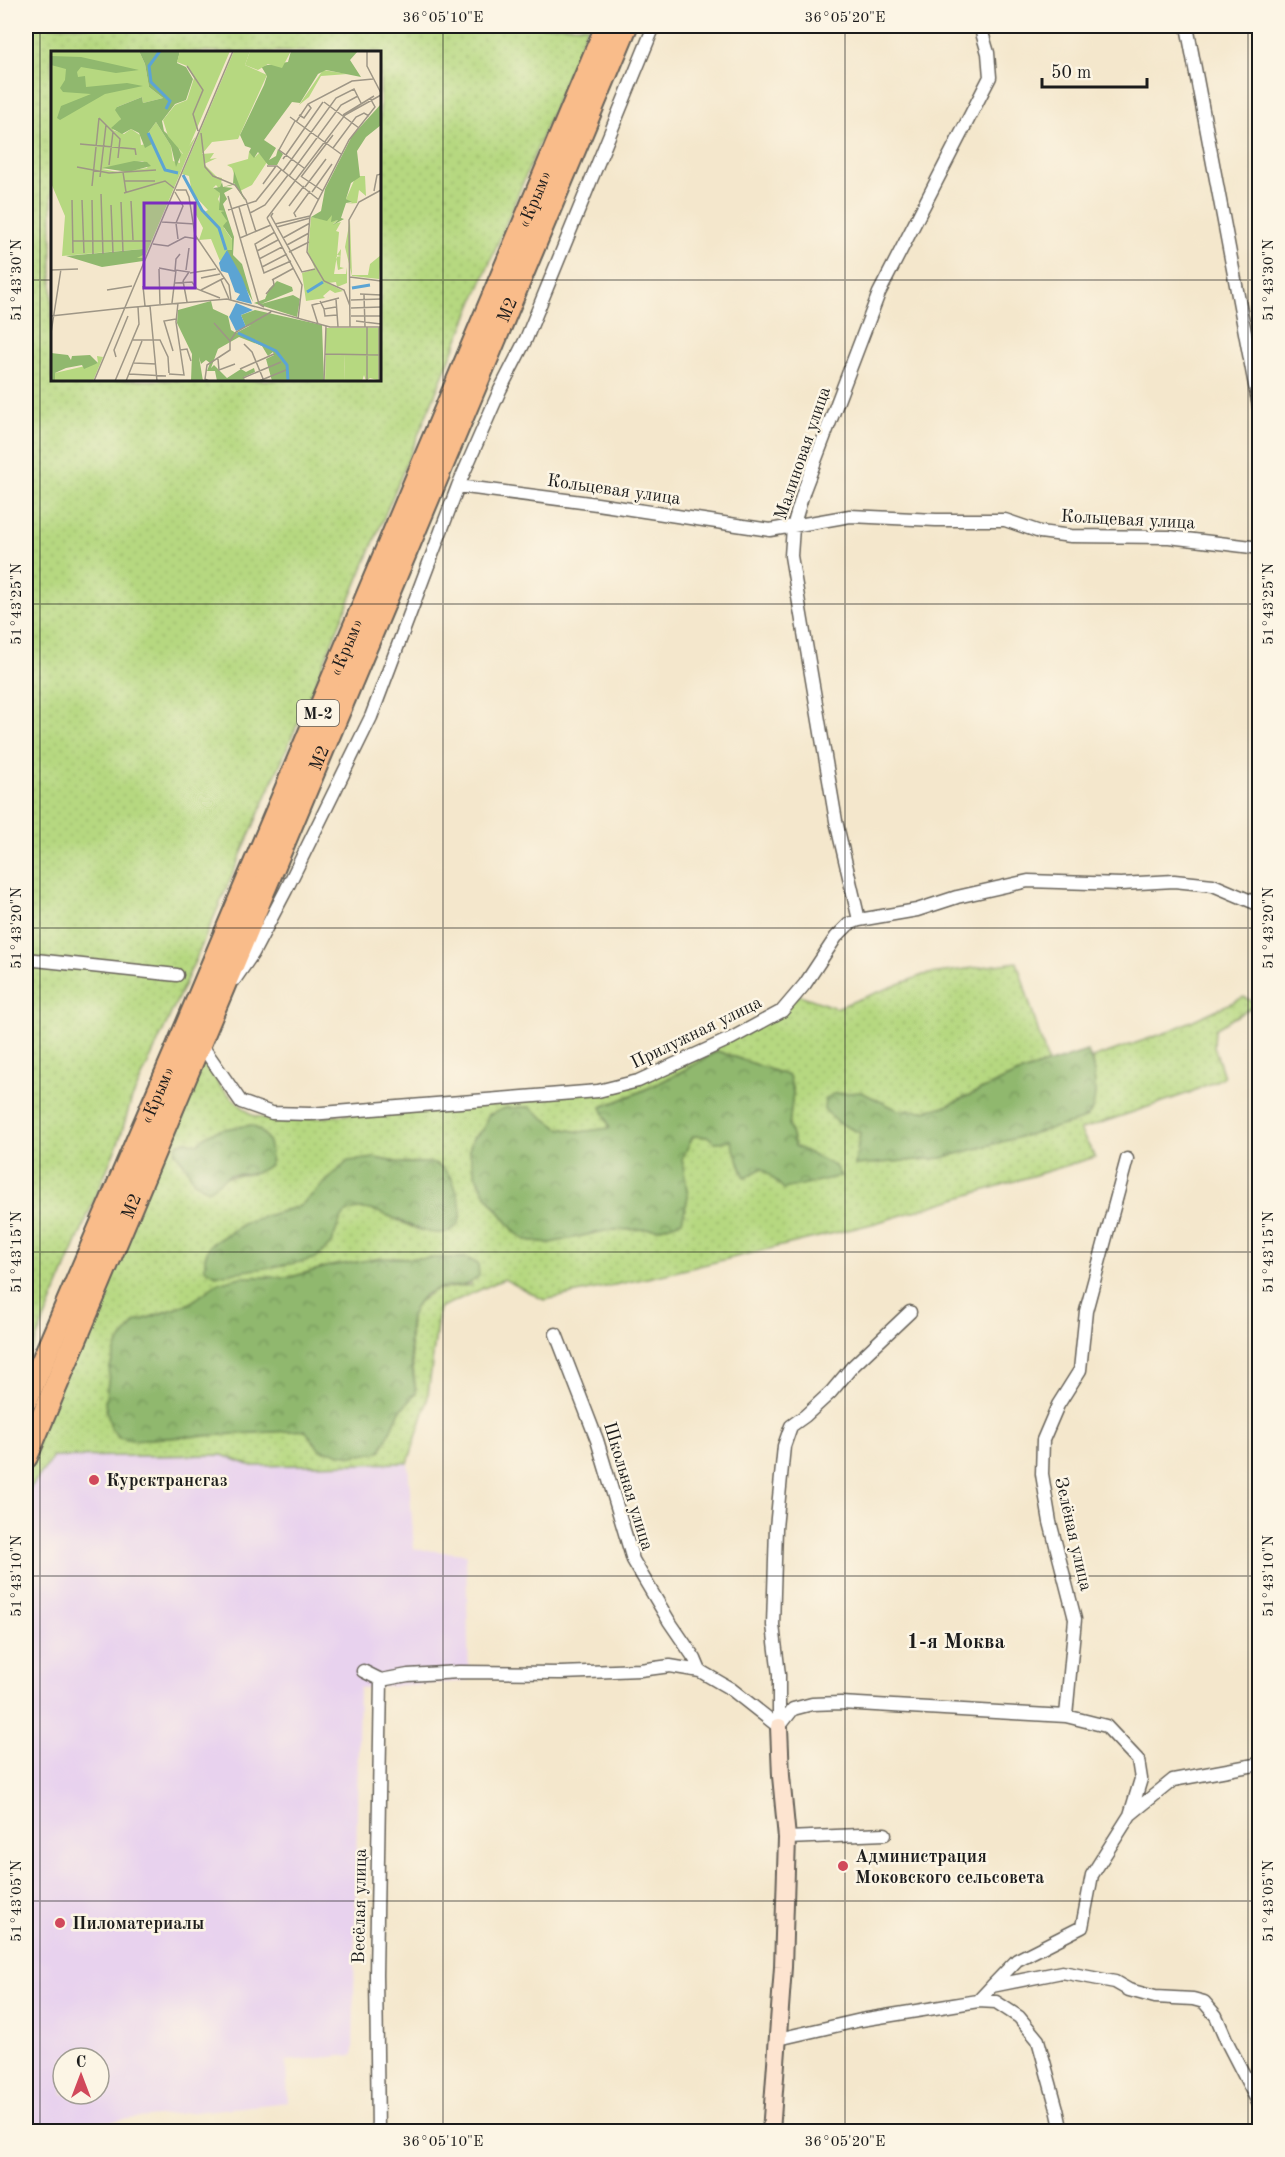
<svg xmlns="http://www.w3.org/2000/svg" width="1285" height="2157" viewBox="0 0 1285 2157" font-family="'Old Standard TT',serif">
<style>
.built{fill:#e8d2ee;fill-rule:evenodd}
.grass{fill:url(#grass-dots);stroke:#697a4e;stroke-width:1.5;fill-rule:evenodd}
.forest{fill:url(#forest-crowns);stroke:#566a45;stroke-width:1.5}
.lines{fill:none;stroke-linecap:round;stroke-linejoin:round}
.street-casing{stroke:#68635a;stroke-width:15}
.secondary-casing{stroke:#68635a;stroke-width:20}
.highway-casing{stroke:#68635a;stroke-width:26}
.street{stroke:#fff;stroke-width:12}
.secondary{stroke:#fde4d0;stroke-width:16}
.highway{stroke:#f9bc8a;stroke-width:22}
.ticks{fill:none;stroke:#1c1c1c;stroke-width:1.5;stroke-opacity:0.45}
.poi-dot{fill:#d1495b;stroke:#fcf5e5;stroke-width:2}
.labels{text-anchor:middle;stroke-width:5;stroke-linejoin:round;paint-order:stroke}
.shield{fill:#fcf5e5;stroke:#5f5d58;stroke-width:1.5}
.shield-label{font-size:16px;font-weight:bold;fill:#1c1c1c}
.street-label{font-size:18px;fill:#1c1c1c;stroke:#fcf5e5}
.poi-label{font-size:18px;font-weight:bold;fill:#1c1c1c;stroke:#fcf5e5;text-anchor:start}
.quarter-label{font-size:21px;font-weight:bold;fill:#1c1c1c;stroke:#fcf5e5}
.inset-river{fill:none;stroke:#5ca4d3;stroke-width:3}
.inset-road{fill:none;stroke:#9e9686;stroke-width:1.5}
.view{fill:#7b2cbf;fill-opacity:0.15;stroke:#7b2cbf;stroke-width:3}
.inset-edge{fill:none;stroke:#1c1c1c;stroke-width:3}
.neatline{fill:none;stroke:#1c1c1c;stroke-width:2}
.ticks-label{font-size:15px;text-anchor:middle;fill:#1c1c1c}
</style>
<defs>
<pattern id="grass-dots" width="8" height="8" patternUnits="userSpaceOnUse" patternTransform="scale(1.5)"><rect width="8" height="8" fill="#b6d880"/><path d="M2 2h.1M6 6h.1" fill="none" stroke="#9cb96e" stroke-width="1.8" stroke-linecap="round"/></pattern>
<pattern id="forest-crowns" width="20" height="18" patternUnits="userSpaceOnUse" patternTransform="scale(1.5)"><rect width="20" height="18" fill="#90b86e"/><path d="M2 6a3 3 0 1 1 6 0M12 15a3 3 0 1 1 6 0" fill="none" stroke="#75955a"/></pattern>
</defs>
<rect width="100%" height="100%" fill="#fcf5e5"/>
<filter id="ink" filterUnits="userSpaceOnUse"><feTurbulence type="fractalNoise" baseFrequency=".0167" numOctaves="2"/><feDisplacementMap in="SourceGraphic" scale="12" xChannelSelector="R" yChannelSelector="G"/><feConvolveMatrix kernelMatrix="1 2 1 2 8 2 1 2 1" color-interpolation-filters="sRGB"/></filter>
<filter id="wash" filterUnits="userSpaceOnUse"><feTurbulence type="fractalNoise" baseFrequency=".008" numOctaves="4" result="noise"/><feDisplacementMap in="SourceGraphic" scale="24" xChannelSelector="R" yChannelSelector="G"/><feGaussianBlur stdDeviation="1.35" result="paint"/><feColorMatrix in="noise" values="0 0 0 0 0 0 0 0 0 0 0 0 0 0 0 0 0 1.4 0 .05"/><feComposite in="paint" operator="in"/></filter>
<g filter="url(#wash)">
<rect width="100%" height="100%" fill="#f4e7cc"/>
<!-- built -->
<path class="built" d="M222 1455 253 1466 408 1463 414 1549 466 1554 469 1681 359 1688 353 2055 286 2061 288 2102 26 2130V1494L53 1457ZM63 2058H99V2094H63Z"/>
<!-- grass -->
<path class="grass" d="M26 26H588L314 686 195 961 131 1101 120 1138 26 1364ZM52 52H380V380H52Z
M1017 962 1048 1063 1016 1074 946 1106 925 1111 898 1110 861 1092 837 1122 860 1133 855 1165 942 1158 1087 1117C1099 1100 1094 1077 1092 1058L1165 1033 1244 997 1257 1004 1215 1029 1214 1046 1224 1077 1189 1093 1080 1130 1095 1157 872 1224 666 1274 544 1300 504 1279 439 1308 427 1402 408 1463 252 1466 222 1455 53 1457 26 1494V1451L197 1048 208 1060 219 1085 233 1099 252 1115 277 1122 639 1084 800 995 836 1008 923 975ZM717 1051 789 1076 793 1092 789 1126 795 1147 835 1166 762 1168 745 1178 731 1140 715 1142 708 1137 693 1136 682 1159 688 1197 658 1229 609 1230 550 1243 526 1240 515 1232 486 1195 475 1174 473 1138 505 1108 529 1107 558 1128 580 1132 610 1128 601 1107C642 1093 680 1074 717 1051ZM186 1141 198 1144 256 1173 194 1182 186 1166 175 1152ZM375 1158 402 1163H430L453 1229C442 1232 428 1233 417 1229 397 1222 358 1193 340 1219 335 1226 333 1237 330 1245L246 1222 300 1206ZM466 1258 471 1285 435 1290 416 1304 411 1315 410 1341 416 1393 400 1411 379 1452 306 1430 131 1440 136 1322 265 1277H291L330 1266Z"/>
<!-- forest -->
<path class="forest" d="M717 1051 789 1076 793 1092 789 1126 795 1146 835 1166 841 1176 784 1189 762 1168 745 1178 731 1141 715 1142 708 1137 693 1136 682 1159 688 1197 682 1221 658 1229 609 1230 550 1243 526 1240 515 1232 486 1195 475 1174 469 1150 473 1138 483 1130 488 1115 505 1108 529 1107 558 1128 580 1132 610 1128 601 1107C642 1093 680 1074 717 1051Z
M1087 1051C1095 1063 1098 1099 1091 1112 1088 1117 1084 1119 1079 1121L942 1158 855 1165 860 1133 837 1122 824 1109 825 1100 833 1094 861 1092 898 1110 925 1111 946 1106 1016 1074Z
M252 1125C270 1136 272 1145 270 1165L256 1173 229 1175 208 1190 194 1182 186 1166 175 1152 177 1144 186 1141 198 1144C210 1127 233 1128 252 1125Z
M375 1158C384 1160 393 1162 402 1163 411 1164 421 1162 430 1163 450 1166 456 1186 460 1204 462 1212 461 1224 453 1229 428 1247 384 1202 353 1210 336 1214 338 1235 329 1246 325 1250 319 1255 315 1258 306 1264 232 1272 216 1275L205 1269V1257L210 1245 246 1222 300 1206 348 1161Z
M382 1258H467L478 1264 479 1276C465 1290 454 1284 437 1289 395 1302 412 1362 416 1393L400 1411 380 1452 352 1456 320 1450 305 1430 131 1440 119 1437 111 1428 105 1404 110 1367 118 1343 136 1322 189 1304 218 1283 241 1277H291L330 1266Z"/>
</g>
<g filter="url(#ink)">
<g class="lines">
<defs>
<path id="street" d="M1187 26 1260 412
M458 486 597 504 770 530 850 516 936 520H1005L1040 532 1071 536 1169 537 1260 548
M859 920 836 821 791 556 793 527 804 490 879 293 990 77 988 53 980 26
M26 959 177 975
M235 979 253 953 286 890 371 717 458 486 500 390 526 339 654 26
M200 1043 241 1102 272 1113 310 1114 598 1091 638 1081 732 1038 782 1011 805 984 836 937 849 924 859 920 917 910 957 897 1028 881 1121 884 1174 881 1213 885 1260 905
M556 1334 597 1440 633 1560 669 1621 695 1659 700 1671
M363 1671 381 1680 408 1675 459 1672 561 1673 640 1670 670 1666 700 1671 731 1689 779 1727V1675L773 1625 776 1528 784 1446 791 1426 805 1416 831 1392 852 1367 910 1312
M1066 1716 1075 1619 1050 1522 1042 1474 1043 1440 1058 1405 1080 1370 1086 1311 1127 1159
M779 1727 793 1709 812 1704 841 1703 1066 1716 1106 1726 1138 1760 1141 1779 1130 1815 1092 1875 1082 1927 1017 1960 992 1986
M1131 1814 1173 1780 1260 1764
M787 1838 885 1834
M978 2001 996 2002 1019 2017 1038 2040 1057 2109 1062 2132
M778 2039 861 2020 978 2001 992 1986 1062 1972 1115 1982 1129 1990 1155 1997 1193 1999 1204 2002 1216 2016 1228 2044 1260 2106
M378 2132 376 1975 381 1680"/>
<path id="secondary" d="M771 2132 783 1967 787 1838 781 1776 779 1727"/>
<g id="highway">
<path id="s1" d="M26 1400 188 1023 607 26"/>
<path id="s2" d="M26 1457 626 26"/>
</g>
</defs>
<!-- street casing -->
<use href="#street" class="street-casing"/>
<!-- secondary casing -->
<use href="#secondary" class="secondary-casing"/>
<!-- highway casing -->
<use href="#highway" class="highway-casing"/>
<!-- street -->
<use href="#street" class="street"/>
<!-- secondary -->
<use href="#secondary" class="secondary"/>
<!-- highway -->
<use href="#highway" class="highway"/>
</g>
</g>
<!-- ticks -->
<path class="ticks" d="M40 26V2132M443 26V2132M845 26V2132M1248 26V2132M26 280H52M380 280H1260M26 604H1260M26 928H1260M26 1252H1260M26 1576H1260M26 1901H1260"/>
<!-- markers -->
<g class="poi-dot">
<circle cx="94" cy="1480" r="6"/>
<circle cx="843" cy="1866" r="6"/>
<circle cx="60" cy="1923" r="6"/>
</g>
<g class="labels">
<!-- shield labels -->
<rect class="shield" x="297" y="700" width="42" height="26" rx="4.5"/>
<g class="shield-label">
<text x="318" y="719">М-2</text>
</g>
<!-- street labels -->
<g class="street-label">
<text dy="6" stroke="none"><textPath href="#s1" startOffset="1304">«Крым»</textPath></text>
<text dy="6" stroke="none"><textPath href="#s2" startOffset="1244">М2</textPath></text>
<text transform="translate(802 453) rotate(-71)" y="6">Малиновая улица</text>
<text transform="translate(614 489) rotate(8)" y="6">Кольцевая улица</text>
<text transform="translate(1128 519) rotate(3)" y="6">Кольцевая улица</text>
<text dy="6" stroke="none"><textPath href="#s1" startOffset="818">«Крым»</textPath></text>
<text dy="6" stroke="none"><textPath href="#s2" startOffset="758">М2</textPath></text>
<text transform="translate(696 1032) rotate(-26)" y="6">Прилужная улица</text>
<text dy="6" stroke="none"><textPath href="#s1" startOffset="332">«Крым»</textPath></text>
<text dy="6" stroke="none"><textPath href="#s2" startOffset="272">М2</textPath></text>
<text transform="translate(629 1486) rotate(73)" y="6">Школьная улица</text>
<text transform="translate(1074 1534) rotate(77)" y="6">Зелёная улица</text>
<text transform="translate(359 1906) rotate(-89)" y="6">Весёлая улица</text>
</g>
<!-- poi labels -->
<g class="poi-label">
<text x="106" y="1486">Курсктрансгаз</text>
<text x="855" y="1862">Администрация<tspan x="855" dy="21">Моковского сельсовета</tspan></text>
<text x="72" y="1929">Пиломатериалы</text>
</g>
<!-- quarter labels -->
<g class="quarter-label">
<text x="956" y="1648">1-я Моква</text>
</g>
</g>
<!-- overview -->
<g transform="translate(51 51)">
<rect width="330" height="330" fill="#f4e7cc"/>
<path d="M0 0H88L94 13 98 36 112 47 92 52 91 46 66 56 70 68 62 79 73 83 80 78 89 84 90 94 101 92 97 82 105 71 120 95 122 110 129 112 128 99 132 103 145 85 93 208H85L92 198 11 205 14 165 0 132ZM91 110 98 113 96 117 67 121 51 118ZM183 0H199L194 14 216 24 187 88 161 91 151 103 163 102 159 108 166 107 153 113 151 109 153 113 166 126 171 127 169 139 165 134 162 137 165 139H171L167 148 176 170 173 177 182 190 181 199 169 210 160 188 148 189 152 177 144 162 145 149 152 162 157 159 141 142 138 125 131 123ZM272 19 297 23 270 25 258 46 248 54ZM198 101 204 106 208 102 216 111 201 134 189 140 181 117 176 114 197 108ZM305 125H314L315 145 308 139 306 152 295 153 301 152 295 148ZM283 157 282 170 287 169 282 173 290 171 285 180 288 181 286 204 290 198 289 216 293 217 287 219 285 206 290 205 286 204 283 223H295L296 216V232L286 236 285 231 277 232 292 240 284 242 279 239 272 245 274 247 255 250 251 222 264 218 257 201 260 166 275 169ZM299 169 301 224H317L319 213 330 204 328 228 301 225 294 196ZM46 305 52 306 42 330H4V322L47 312Z" fill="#b6d880" fill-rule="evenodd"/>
<path d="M88 0H129L126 12 135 16 142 28 135 49 124 53 111 70 113 80 126 92 130 104 125 116 120 95 105 71 97 82 101 93 94 97 88 82 80 78 71 83 60 77 70 68 64 59 66 56 91 46 92 52 112 47 98 36 94 13ZM240 0H307L299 9 310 26 275 19 267 23 249 52 241 51 213 89 225 97 218 109 225 105 227 98 232 103 226 114H217L207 101 203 107 198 101 200 97 194 95 189 84 213 34 216 25 210 15 237 11ZM0 5 30 6 88 19 65 22 30 16 26 21 27 26 34 25 35 36 76 32 92 35 54 43 9 69 6 67 10 55 40 43 12 41 9 37 14 29 15 18 0 14ZM330 53V74L315 86 306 100 309 126 300 132 295 148 301 151 295 152 290 167 293 168 282 174 287 169 280 171 281 164 276 170 260 166 270 160 274 138 301 85ZM83 110 96 111 100 115 77 121 51 117ZM183 120 194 150 183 132 182 134 173 136 182 137 173 142 176 148 172 153 183 186 182 204 191 213 202 251 180 210 176 199H181V188L172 175 176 170 170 161 173 160 168 159 169 142 162 137 169 136 171 131 172 136 182 133ZM92 198V204L86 207H93L92 210 51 216 15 205ZM226 230 241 236 242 240 210 253 242 244 249 248 246 266 203 252 214 248 218 238ZM160 250 162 258 177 265 180 279 185 282 200 274 195 276 190 264 204 259 271 274 273 330H221L215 308 223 304 222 301 217 305 211 295 188 286 167 298 160 317 163 314 176 327 190 318 195 321 203 317 204 321 193 326 194 330H166L164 320H156L159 312 155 309 150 313 148 306 152 330H140L141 303 126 272 127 259ZM0 302 17 304 20 309 21 305 39 304 47 312 33 318 31 314 15 317 4 322V330H0Z" fill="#90b86e"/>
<path d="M275 303 293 304 294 330H274Z" fill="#b6d880"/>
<path d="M129 0H179L134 105 117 85 112 69 124 54 136 49 143 27 136 15 126 11ZM199 0H240L231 17 217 13 207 19 194 14ZM275 277H330V330L319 327 315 330 313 324 311 330H294L293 303 290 314 289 303H277L275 310Z" fill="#b6d880"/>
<path d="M176 199 191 226 201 253 185 249 189 243 184 241 177 222 170 220 168 212ZM185 252 202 259 190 264 195 276 185 280 178 266Z" fill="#5ca4d3"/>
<path class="inset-river" d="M109 0 98 15 100 31 119 50 115 58M97 82 114 119 127 122M132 124 151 159 168 177 175 199M301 237 319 234M256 241 272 231M187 282 225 300 236 314 237 330"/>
<path class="inset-road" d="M316 0V15L330 42M136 15 152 39 142 63 147 80M273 51 308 77M248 64 253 67 260 57 257 53M292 64 323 45M239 66 290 103M48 67 69 88 67 107M244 70 228 99 253 117M245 71 257 53 301 30 322 28M150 82 154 116 162 125 184 134 195 149 205 181M29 93 84 98 85 104M282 97 305 66 313 62 318 65M232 108 272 51M58 114 62 81M216 115H226L268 149M26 116 58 122 105 119M232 120 285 47 303 38 310 52M72 121 75 141M238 125 290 54 307 45M49 126 55 74M250 126 282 84M251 126 272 140M73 130H104M212 133 225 115M41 135 48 67M254 136 275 108M125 139H135L138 146 144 184 178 234 180 249M323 140 326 124 330 123M124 141 132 155 125 172 127 188M261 141 281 113M73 142 114 130 123 137M50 143 52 203M177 145 208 253 213 256M21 149 22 202M31 149 33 202M41 149 42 203M80 150 82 189M70 151 72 201M60 154 62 202M238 155 253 135M188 156 196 185M177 159 205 150 230 119M199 162 214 154 237 124M222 162 220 165 251 221 264 218M245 166 243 162 259 140M216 167 294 64 330 44M216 167 251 234 247 268M111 171 144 173M224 173 259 165M226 176 259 167M224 181 204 193 213 222 240 210M189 187 220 174M232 187 259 172M22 190H100M102 193 117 195 134 186 147 188M236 194 258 182M206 200 227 189M238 201 258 191M208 208 231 196M211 216 236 203M108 217 124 220 125 208 129 203M108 218 109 253M0 219 27 218M135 219 138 197M139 222 165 218M299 226 330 230M150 227 169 223M170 229 178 248M221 229 243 217M132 230 136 251M124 232 141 231 146 238 169 247M92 235 94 255M56 239 81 235M150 239 173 227M215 243 223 234 222 228M309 243 330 244M313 244 314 276M285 248 287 276M300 249 330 248M269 250 273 258 285 256M121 252 125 219 138 221 132 230M99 255 106 330M299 255 293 239 273 230 256 201 259 165 298 89 324 56 319 47M73 257 176 248 279 276H330M300 257 330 256M273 258 274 265 286 264M0 265 73 257M300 265H330M305 270 330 273M163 272 179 290M267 273 261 254 288 247M299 276 298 169 308 151 330 139M316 276V329M328 276V330M0 282 10 218M82 289H109L117 306 118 322M179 290 185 281 220 261M193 293 201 301 213 330M129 299 136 298 140 310M122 300 113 270 125 268M274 303 330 304M65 306 63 299 77 265M167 308 168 319 184 313M83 312 105 313M189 318 223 303M78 323 115 325M118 323 133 324 125 271 127 252M192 327 230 311M43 330 182 0M64 330 88 273 87 256M75 330 91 290M158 330 154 328 156 314 179 299V290M208 330 235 319M273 330 275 275"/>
<path class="view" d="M93 152H144V237H93Z"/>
<rect width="330" height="330" class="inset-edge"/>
</g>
<!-- margin -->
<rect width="1285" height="2157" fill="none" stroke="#fcf5e5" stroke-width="66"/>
<!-- north arrow -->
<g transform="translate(81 2076)"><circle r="28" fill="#fcf5e5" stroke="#a29e95" stroke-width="1.5"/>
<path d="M0-4.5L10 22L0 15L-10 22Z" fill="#d1495b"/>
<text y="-9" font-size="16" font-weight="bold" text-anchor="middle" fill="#1c1c1c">С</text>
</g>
<!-- scale -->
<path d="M1042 78v9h105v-9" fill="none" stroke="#1c1c1c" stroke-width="3"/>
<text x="1051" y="78" font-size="18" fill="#1c1c1c" stroke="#fcf5e5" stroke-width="4.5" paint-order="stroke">50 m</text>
<rect x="33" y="33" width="1219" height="2091" class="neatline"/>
<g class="ticks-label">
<text x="443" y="22">36°05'10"E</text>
<text x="845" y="22">36°05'20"E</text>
<text transform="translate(16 280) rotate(-90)" y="5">51°43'30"N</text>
<text transform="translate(1268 280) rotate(-90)" y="5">51°43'30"N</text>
<text transform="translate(16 604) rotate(-90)" y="5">51°43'25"N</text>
<text transform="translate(1268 604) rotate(-90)" y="5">51°43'25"N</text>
<text transform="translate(16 928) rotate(-90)" y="5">51°43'20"N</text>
<text transform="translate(1268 928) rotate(-90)" y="5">51°43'20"N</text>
<text transform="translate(16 1252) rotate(-90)" y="5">51°43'15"N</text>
<text transform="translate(1268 1252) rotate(-90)" y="5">51°43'15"N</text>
<text transform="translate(16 1576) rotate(-90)" y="5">51°43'10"N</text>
<text transform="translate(1268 1576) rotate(-90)" y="5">51°43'10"N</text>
<text transform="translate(16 1901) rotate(-90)" y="5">51°43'05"N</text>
<text transform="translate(1268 1901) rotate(-90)" y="5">51°43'05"N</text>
<text x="443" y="2146">36°05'10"E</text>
<text x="845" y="2146">36°05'20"E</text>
</g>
</svg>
